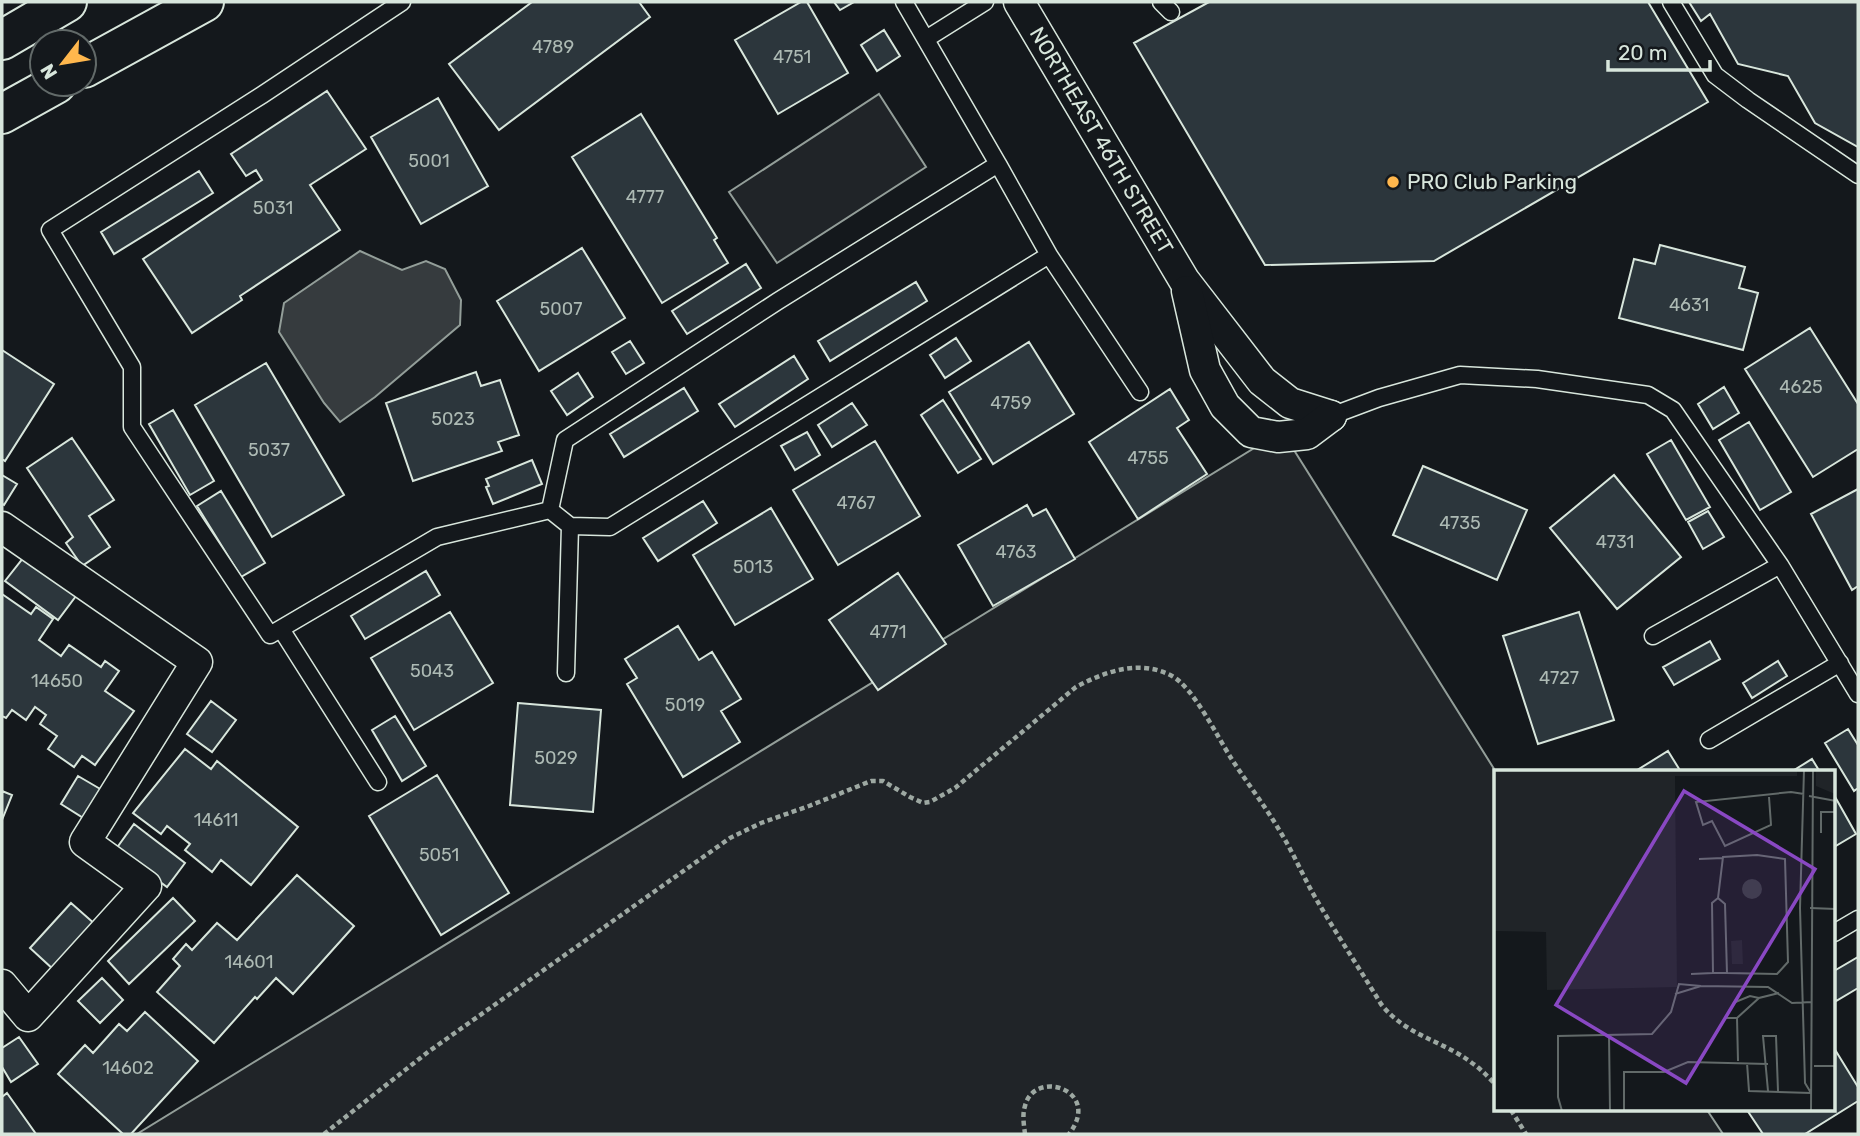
<svg xmlns="http://www.w3.org/2000/svg" width="1860" height="1136" viewBox="0 0 1860 1136" font-family="Rubik,sans-serif">
<style>
.green{fill:#202428;stroke:#939e99;stroke-width:2}
.water{fill:#363b3e;stroke:#939e99;stroke-width:2}
.building{fill:#2c363c;stroke:#d8e6dc;stroke-width:2}
.lines{fill:none;stroke-linecap:round;stroke-linejoin:round}
.lane-casing{stroke:#d8e6dc;stroke-width:19}
.street-casing{stroke:#d8e6dc;stroke-width:33}
.primary-casing{stroke:#d8e6dc;stroke-width:42}
.path{stroke:#9da8a2;stroke-width:4.5;stroke-dasharray:5 3.5;stroke-linecap:butt}
.lane{stroke:#14181c;stroke-width:16}
.street{stroke:#14181c;stroke-width:30}
.primary{stroke:#14181c;stroke-width:38}
.poi-dot{fill:#ffb74d;stroke:#14181c;stroke-width:2.5}
.labels{text-anchor:middle;stroke-width:5;stroke-linejoin:round;paint-order:stroke}
.number-label{font-size:18px;fill:#adbab4}
.street-label{font-size:21px;fill:#d8e6dc;stroke:#14181c}
.poi-label{font-size:21px;fill:#d8e6dc;stroke:#14181c;text-anchor:start}
.inset-road{fill:none;stroke:#626a69;stroke-width:2}
.view{fill:#8948c3;fill-opacity:0.15;stroke:#8948c3;stroke-width:3.5}
.inset-edge{fill:none;stroke:#d8e6dc;stroke-width:3.5}
</style>
<rect width="100%" height="100%" fill="#14181c"/>
<!-- green -->
<path class="green" d="M879 94 926 167 777 263 729 192Z
M1282 431 1496 772V1110H1707L1723 1134H137Z"/>
<!-- water -->
<path class="water" d="M360 251 402 270 426 261 445 269 461 300 460 325 375 397 340 422 324 403 279 332 284 303Z"/>
<!-- building -->
<path class="building" d="M532 2H639L650 17 499 130 449 64Z
M801 2H807L848 73 778 114 735 40Z
M834 2H854L840 10Z
M1209 2H1648L1708 102 1434 261 1265 265 1134 43Z
M1689 2H1858V147L1815 123 1788 76 1738 64 1710 14 1701 21Z
M884 30 900 56 877 71 861 45Z
M327 91 366 149 310 185 340 230 240 296 242 300 192 333 143 259 262 180 256 170 246 176 231 154Z
M438 98 488 186 421 224 371 137Z
M641 114 717 238 714 240 728 263 662 303 572 157Z
M199 171 213 193 114 254 101 232Z
M1660 245 1745 267 1739 288 1758 293 1743 350 1619 318 1634 259 1655 264Z
M582 248 625 318 539 371 497 301Z
M746 264 761 288 687 334 672 311Z
M916 282 927 301 830 361 818 341Z
M1810 328 1858 404V449L1813 477 1745 369Z
M956 338 971 361 945 378 930 355Z
M630 341 644 363 626 374 612 352Z
M1029 342 1074 414 993 464 949 392Z
M2 350 54 384 5 461 2 459Z
M794 356 808 379 735 427 719 404Z
M266 363 344 495 272 537 195 405Z
M476 372 481 386 500 380 519 435 498 442 502 451 413 481 386 403Z
M578 373 593 397 567 415 551 391Z
M1724 387 1739 413 1713 429 1698 404Z
M684 388 698 411 624 457 610 434Z
M1170 389 1189 420 1177 428 1207 474 1138 519 1089 442Z
M943 400 981 459 958 473 921 415Z
M852 403 867 425 832 447 818 425Z
M173 410 214 481 190 495 149 424Z
M1749 422 1791 492 1760 510 1719 440Z
M807 432 820 455 795 470 781 446Z
M72 438 114 500 89 516 110 547 82 566 66 543 73 537 27 468Z
M1671 440 1710 507 1686 520 1647 454Z
M875 441 920 516 838 565 793 490Z
M532 460 542 484 493 504 486 487 489 486 486 479Z
M1423 466 1527 510 1497 580 1393 535Z
M2 475 17 484 4 505 2 504Z
M1614 475 1681 557 1617 609 1550 528Z
M1858 489V586L1852 590 1811 514Z
M221 491 265 563 241 577 197 506Z
M703 501 717 523 658 561 643 538Z
M1027 505 1033 516 1046 509 1075 559 993 606 958 545Z
M771 508 813 579 735 625 693 555Z
M1708 511 1724 537 1703 549 1688 522Z
M24 557 76 596 58 620 5 581Z
M426 571 440 595 365 639 351 616Z
M898 573 946 644 878 690 829 620Z
M2 594 31 614 36 607 53 619 39 640 61 656 69 645 101 667 105 661 119 671 105 691 134 711 95 765 82 756 74 767 48 749 57 736 40 724 46 715 35 707 26 720 12 710 6 718 2 716Z
M450 612 493 683 414 730 371 658Z
M1579 612 1614 720 1538 744 1503 636Z
M678 626 699 660 712 652 741 699 721 711 740 742 683 777 627 684 637 678 625 659Z
M1710 641 1720 659 1674 685 1663 667Z
M1778 661 1787 676 1752 698 1743 683Z
M211 701 236 720 212 752 187 734Z
M518 703 601 710 593 812 510 805Z
M395 716 426 766 402 781 372 730Z
M1848 729 1858 745V788L1854 791 1825 743Z
M185 749 211 769 217 761 298 827 251 885 221 860 212 872 185 850 190 844 167 826 161 834 133 813Z
M1668 751 1681 772H1634Z
M1812 759 1820 772H1791Z
M437 775 509 893 441 935 369 816Z
M78 776 102 790 85 819 61 804Z
M2 791 12 795 2 820Z
M1834 795 1856 834 1834 847Z
M134 824 185 863 167 887 116 849Z
M297 875 354 926 293 994 276 978 257 999 255 997 214 1043 157 992 180 966 173 959 186 944 192 950 217 923 237 940Z
M173 898 195 921 129 984 108 961Z
M71 903 96 925 54 970 30 948Z
M1858 957V988L1836 1001 1834 997V971Z
M102 978 123 1000 100 1023 78 1001Z
M145 1012 198 1061 131 1134H123L58 1074 85 1045 93 1053 119 1024 127 1031Z
M19 1037 38 1064 11 1082 2 1067V1048Z
M1834 1048 1858 1087V1101L1805 1134H1763L1747 1110H1834Z
M7 1093 36 1134H2V1097Z"/>
<g class="lines">
<defs>
<path id="lane" d="M402 2 262 95 50 230 132 367V427L270 635 437 537 550 510 565 440 778 301 998 164 904 2
M1161 2 1171 12
M1671 2 1715 75 1748 100 1858 175
M926 39 985 2
M1049 255 1140 392
M1331 416 1379 398 1460 375 1537 379 1648 395 1673 410 1780 565 1858 694
M550 510 570 526 610 527 1049 255 998 164
M281 629 378 782
M1653 636 1780 565
M566 673 570 526
M1709 740 1840 663
M1834 933 1858 919"/>
<g id="street">
<path id="s1" d="M1019 2 1184 280 1262 381 1290 403 1331 416"/>
<path d="M1187 291 1205 370 1225 406 1251 432 1278 437 1307 434 1331 416"/>
<path d="M2 527 197 662 85 842 146 886 28 1016 2 985"/>
</g>
<path id="primary" d="M2 40 67 2
M84 68 204 2
M2 114 56 84"/>
</defs>
<!-- lane casing -->
<use href="#lane" class="lane-casing"/>
<!-- street casing -->
<use href="#street" class="street-casing"/>
<!-- primary casing -->
<use href="#primary" class="primary-casing"/>
<!-- path -->
<path class="path" d="M1511 1110 1526 1134
M324 1134 428 1052 730 838 761 823 809 806 871 781H883L910 797 923 803 930 802 955 788 1076 687C1106 671 1140 659 1172 676 1193 687 1217 736 1231 758 1247 783 1266 807 1281 833 1292 851 1301 871 1311 890 1333 929 1358 966 1381 1004 1406 1036 1442 1040 1472 1063 1481 1069 1488 1077 1496 1085
M1025 1134C1024 1125 1022 1115 1025 1106 1034 1068 1103 1090 1069 1134"/>
<!-- lane -->
<use href="#lane" class="lane"/>
<!-- street -->
<use href="#street" class="street"/>
<!-- primary -->
<use href="#primary" class="primary"/>
</g>
<!-- markers -->
<circle class="poi-dot" cx="1393" cy="182" r="7"/>
<g class="labels">
<!-- number labels -->
<g class="number-label">
<text x="553" y="53">4789</text>
<text x="792" y="63">4751</text>
<text x="429" y="167">5001</text>
<text x="645" y="203">4777</text>
<text x="273" y="214">5031</text>
<text x="1689" y="311">4631</text>
<text x="561" y="315">5007</text>
<text x="1801" y="393">4625</text>
<text x="1011" y="409">4759</text>
<text x="453" y="425">5023</text>
<text x="269" y="456">5037</text>
<text x="1148" y="464">4755</text>
<text x="856" y="509">4767</text>
<text x="1460" y="529">4735</text>
<text x="1615" y="548">4731</text>
<text x="1016" y="558">4763</text>
<text x="753" y="573">5013</text>
<text x="888" y="638">4771</text>
<text x="432" y="677">5043</text>
<text x="1559" y="684">4727</text>
<text x="57" y="687">14650</text>
<text x="685" y="711">5019</text>
<text x="556" y="764">5029</text>
<text x="216" y="826">14611</text>
<text x="439" y="861">5051</text>
<text x="249" y="968">14601</text>
<text x="128" y="1074">14602</text>
</g>
<!-- street labels -->
<g class="street-label">
<text dy="7" stroke="none"><textPath href="#s1" startOffset="161">NORTHEAST 46TH STREET</textPath></text>
</g>
<!-- poi labels -->
<g class="poi-label">
<text x="1407" y="189">PRO Club Parking</text>
</g>
</g>
<!-- overview -->
<g transform="translate(1494 770)">
<rect width="341" height="341" fill="#14181c"/>
<path d="M0 0H303V6H181L183 217 53 220 52 162 0 161ZM322 0H341V24L322 16ZM248 170 249 194H238L237 171Z" fill="#202428"/>
<path d="M248 119a10 10 0 1 1 20 0a10 10 0 1 1-20 0Z" fill="#363b3e"/>
<path class="inset-road" d="M310 0 306 138 311 313 317 323M315 26 342 31M275 27 277 55 231 76 218 51 209 55 202 32 297 22 310 24M327 63V42H342M263 85 291 89 294 192 283 204 233 203 231 134 224 128 229 87ZM205 89 229 88M224 128 218 133 219 203H233M316 138 342 139M197 204 219 203M181 224 207 216 274 217 298 233 318 232M239 233 256 226 265 228M232 248H243L265 228 285 223M243 248 244 291M115 265 116 341M253 293 255 321 317 323M320 296H342M274 321 269 266H282L284 321M68 341 64 327V266L158 264 177 242 185 214 207 216M130 341V302H170L194 292 274 294M317 341 319 0"/>
<path class="view" d="M190 21 321 99 192 313 62 235Z"/>
<rect width="341" height="341" class="inset-edge"/>
</g>
<!-- border -->
<rect width="1860" height="1136" fill="none" stroke="#d8e6dc" stroke-width="7"/>
<!-- north arrow -->
<g transform="translate(63 63) rotate(239)"><circle r="33" fill="#14181c" stroke="#626a69" stroke-width="2"/>
<path d="M0-5L12 26L0 18L-12 26Z" fill="#ffb74d"/>
<text y="-10" font-size="19" font-weight="bold" text-anchor="middle" fill="#d8e6dc">N</text>
</g>
<!-- scale -->
<path d="M1608 60v10h102v-10" fill="none" stroke="#d8e6dc" stroke-width="3.5"/>
<text x="1618" y="60" font-size="21" fill="#d8e6dc" stroke="#14181c" stroke-width="5" paint-order="stroke">20 m</text>
</svg>
